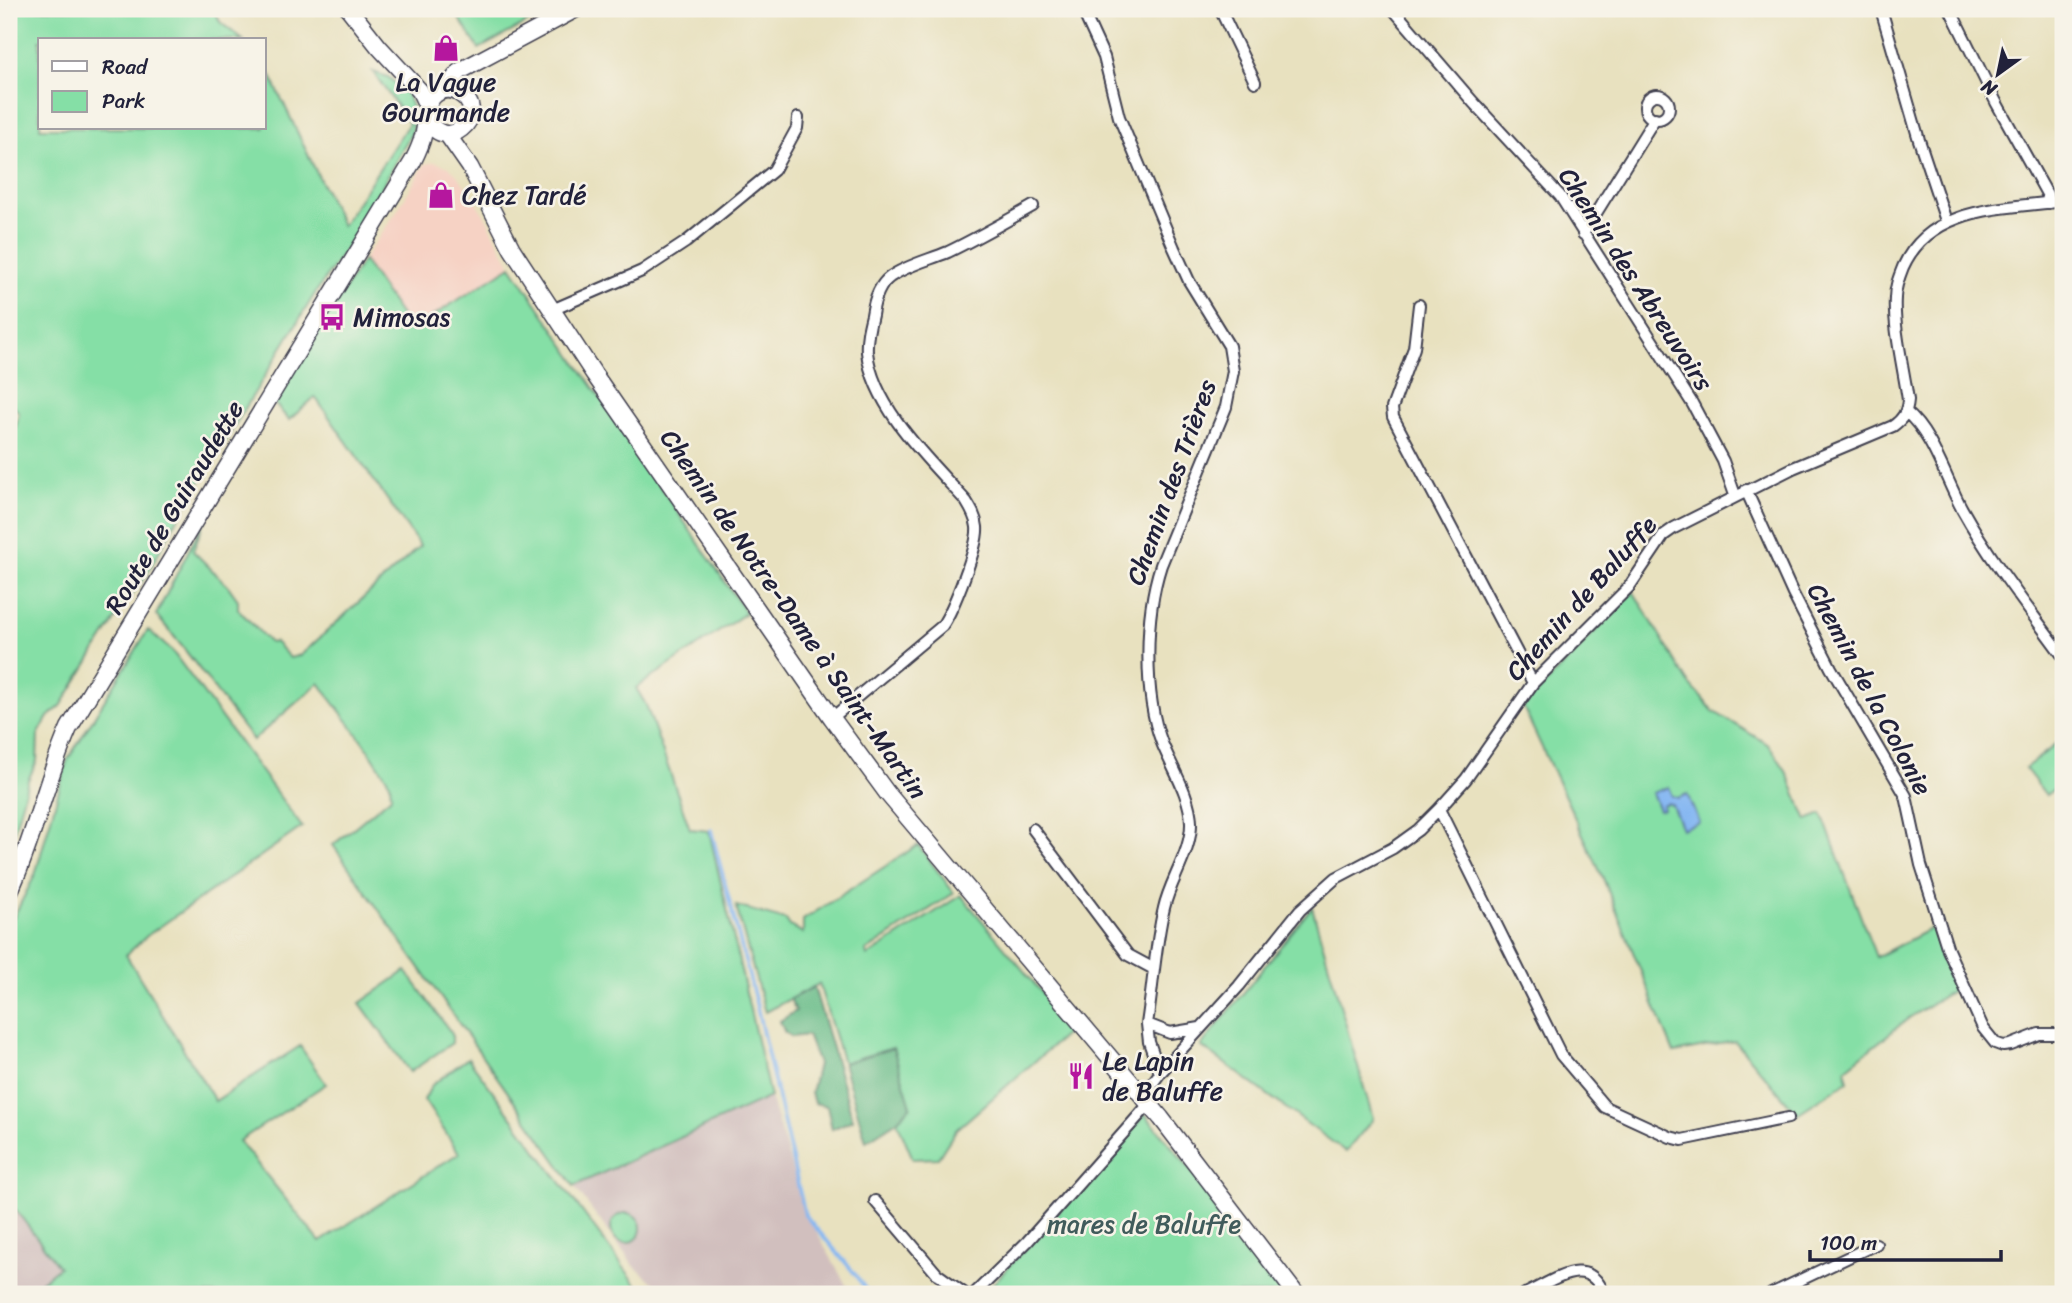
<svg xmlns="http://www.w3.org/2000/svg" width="2072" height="1303" viewBox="0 0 2072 1303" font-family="Sriracha,sans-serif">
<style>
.built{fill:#f6d2c4}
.industrial{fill:#d1bfbe}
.green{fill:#85dfa6;stroke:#548070;stroke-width:2}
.forest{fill:#6cbe8b;stroke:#477063;stroke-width:2}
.water{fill:#85b7f2;stroke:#546c96;stroke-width:2}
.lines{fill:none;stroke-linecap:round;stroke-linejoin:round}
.stream{stroke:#85b7f2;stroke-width:3.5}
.street-casing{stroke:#403f4f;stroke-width:14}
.secondary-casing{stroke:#403f4f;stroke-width:19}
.street{stroke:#fff;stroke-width:10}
.secondary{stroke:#fff;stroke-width:16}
.labels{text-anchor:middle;stroke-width:5;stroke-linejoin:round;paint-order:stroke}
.poi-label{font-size:26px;fill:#22223b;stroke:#f7f3e8;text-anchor:start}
.street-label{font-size:26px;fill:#22223b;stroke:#f7f3e8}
.park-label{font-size:26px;fill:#405b5b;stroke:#f7f3e8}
</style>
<rect width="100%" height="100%" fill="#f7f3e8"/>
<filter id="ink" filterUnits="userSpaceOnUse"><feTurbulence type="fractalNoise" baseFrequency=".0143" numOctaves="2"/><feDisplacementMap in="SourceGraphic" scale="14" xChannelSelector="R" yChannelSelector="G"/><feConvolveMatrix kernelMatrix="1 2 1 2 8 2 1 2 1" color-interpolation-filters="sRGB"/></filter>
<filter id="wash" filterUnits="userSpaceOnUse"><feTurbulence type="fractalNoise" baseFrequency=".00686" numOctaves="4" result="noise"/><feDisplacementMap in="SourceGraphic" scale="28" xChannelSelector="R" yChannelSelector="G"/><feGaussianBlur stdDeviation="1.57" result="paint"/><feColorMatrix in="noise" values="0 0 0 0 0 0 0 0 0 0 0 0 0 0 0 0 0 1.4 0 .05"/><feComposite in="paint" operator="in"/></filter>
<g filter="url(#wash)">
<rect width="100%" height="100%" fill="#e8e1bf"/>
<!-- built -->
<path class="built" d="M435 162 449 167 459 177 485 216 511 266 411 330 363 260 395 214 425 164Z"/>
<!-- industrial -->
<path class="industrial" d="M770 1097 805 1211 851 1294H667L635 1267 574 1186Z
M9 1200 59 1267 25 1294H9Z"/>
<!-- green -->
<path class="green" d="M9 9H214L220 22 243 40H40V128H264V62L342 226 409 123 373 72 388 77 407 94 413 110 412 132 354 237 316 292 171 530 146 576 123 607 61 706 48 717 38 735 37 761 28 780 9 850V497H11L9 495V434L15 431 19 413 9 400Z
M453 9H552L479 49Z
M363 260 411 330 511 266 746 613 636 688 646 705 690 829 709 831 770 1097 574 1186 333 845 391 797 390 783 366 746 319 683 253 740C220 699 191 654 156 615L206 516 193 551 228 586 238 600V609L270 643 275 642 290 658 301 655 420 546 315 397 289 420 273 402Z
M1633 591 1688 682 1713 711 1769 745 1785 769 1807 820 1822 814 1876 957 1932 928 1956 988 1909 1018 1845 1069 1848 1081 1797 1114 1735 1041 1674 1053 1603 878 1523 707Z
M148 630 172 651 302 827 148 935 126 955 215 1101 300 1046 326 1084 239 1141 320 1242 459 1153 424 1100 432 1085 468 1058 639 1288 636 1294H25L59 1267 9 1201V926L35 875 67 761Z
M2063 739V782L2046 795 2025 768Z
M918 845 954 893 866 951 867 956 961 895 1072 1029 956 1130 938 1158 913 1159 897 1121 910 1106 893 1048 843 1063 819 984 765 1012 736 906 786 920 790 926 803 933V920Z
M1312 907 1373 1119 1346 1152 1201 1046Z
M406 971 452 1034V1043L410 1072 360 1003Z
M1145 1114 1293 1294H984Z
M611 1228a15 15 0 1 1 30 0a15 15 0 1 1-30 0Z"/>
<!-- forest -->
<path class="forest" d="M814 987 853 1120 832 1129 827 1106 814 1103 811 1093 818 1064 807 1035 792 1037 785 1033 780 1021 796 1011 790 999Z
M893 1048 911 1106 897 1121 866 1141 843 1063Z"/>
<!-- water -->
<path class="water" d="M1668 787 1672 796 1678 798 1687 794 1699 822 1682 829 1672 805 1668 803 1662 805 1663 809 1659 810 1652 793Z"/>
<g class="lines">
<!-- stream -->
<path class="stream" d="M711 830 756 1003 805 1215 851 1269 869 1294"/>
</g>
</g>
<g filter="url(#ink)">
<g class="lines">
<defs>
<path id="street" d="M1082 9 1104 57 1119 117 1174 248 1189 281 1229 346 1233 371 1226 407 1161 565C1145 614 1143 694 1162 743 1172 768 1190 795 1191 822 1192 851 1170 880 1164 908 1155 946 1153 986 1147 1024L1149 1042 1160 1073
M1220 9 1255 82
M1393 9 1473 102 1560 196 1692 403 1723 461 1735 495
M1881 9 1919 140 1946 221
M1950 9 1996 102 2047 194 2049 203
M1645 107a12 12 0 1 1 24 0a12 12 0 1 1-24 0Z
M1583 234 1655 118
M1419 305 1414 348 1392 408 1393 417 1533 683
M552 310 642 271 686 242 774 170 797 128 798 118
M1906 412C1932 433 1946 480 1962 509 1991 561 2028 608 2063 656
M1746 490 1793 594 1831 668 1906 796 1921 865 1948 950 1983 1028 1995 1043 2003 1046 2011 1045 2039 1034H2061
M832 718 942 626C953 610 979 545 977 527 976 517 971 509 966 501 930 461 873 408 867 352 866 339 869 327 872 315 874 301 878 286 890 277 907 265 929 260 948 252 977 238 1005 222 1033 206
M1439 809 1561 1055 1605 1107 1670 1137 1682 1140 1788 1118
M1033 829 1128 955 1154 969
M1147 1024 1170 1033 1200 1028
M2063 1030V1062
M1143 1096 1160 1073 1239 986 1300 910 1336 878 1393 848 1418 830 1439 809 1466 779 1533 683 1629 587 1664 535 1674 528 1793 468 1893 426C1903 419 1907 412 1908 400 1904 371 1893 326 1895 298 1895 287 1899 277 1903 267 1931 205 2005 209 2063 201
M875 1201 937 1274 965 1294
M974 1294 1027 1242 1149 1104
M1525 1294C1554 1281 1588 1253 1604 1294
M1771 1294 1876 1244"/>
<path id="secondary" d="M349 9 379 47 420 91 427 106
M445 90 460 71 576 9
M447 134 470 167 512 249 594 374 832 718 887 793 1161 1118 1296 1294
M9 893C34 840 45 782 69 728L413 161C417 153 421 145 423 136 428 121 423 100 439 92 446 89 454 89 460 94 493 114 442 159 427 116"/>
</defs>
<!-- street casing -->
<use href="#street" class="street-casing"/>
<!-- secondary casing -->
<use href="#secondary" class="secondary-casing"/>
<!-- street -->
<use href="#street" class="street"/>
<!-- secondary -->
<use href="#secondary" class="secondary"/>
</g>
</g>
<!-- icons -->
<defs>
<symbol id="shop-bare" viewBox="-9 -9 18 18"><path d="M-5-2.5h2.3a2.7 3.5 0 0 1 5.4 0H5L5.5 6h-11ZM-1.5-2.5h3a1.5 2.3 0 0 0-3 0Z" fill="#b5179e" stroke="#f7f3e8" stroke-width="2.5" paint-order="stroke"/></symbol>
<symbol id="bus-bare" viewBox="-9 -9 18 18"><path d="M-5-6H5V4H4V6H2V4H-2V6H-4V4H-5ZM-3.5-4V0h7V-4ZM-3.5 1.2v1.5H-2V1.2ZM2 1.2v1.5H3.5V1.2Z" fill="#b5179e" stroke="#f7f3e8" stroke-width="2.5" paint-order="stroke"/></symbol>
<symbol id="restaurant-bare" viewBox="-9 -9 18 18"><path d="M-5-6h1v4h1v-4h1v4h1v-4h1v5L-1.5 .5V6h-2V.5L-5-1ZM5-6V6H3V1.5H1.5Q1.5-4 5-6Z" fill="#b5179e" stroke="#f7f3e8" stroke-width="2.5" paint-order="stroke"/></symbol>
</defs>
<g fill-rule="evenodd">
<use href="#shop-bare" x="427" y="29" width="38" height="38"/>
<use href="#shop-bare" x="422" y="176" width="38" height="38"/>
<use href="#bus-bare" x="313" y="298" width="38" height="38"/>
<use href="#restaurant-bare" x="1062" y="1057" width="38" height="38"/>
</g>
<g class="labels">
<!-- poi labels -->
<g class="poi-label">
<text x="446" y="91" text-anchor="middle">La Vague<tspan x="446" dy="30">Gourmande</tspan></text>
<text x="462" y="204">Chez Tardé</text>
<text x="353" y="326">Mimosas</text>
<text x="1102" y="1070">Le Lapin<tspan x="1102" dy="30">de Baluffe</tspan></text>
</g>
<!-- street labels -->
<g class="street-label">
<text transform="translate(1636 279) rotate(57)" y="9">Chemin des Abreuvoirs</text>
<text transform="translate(1171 482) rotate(-70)" y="9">Chemin des Trières</text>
<text transform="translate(174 507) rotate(-59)" y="9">Route de Guiraudette</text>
<text transform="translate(1581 598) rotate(-48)" y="9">Chemin de Baluffe</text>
<text transform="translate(794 614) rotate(55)" y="9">Chemin de Notre-Dame à Saint-Martin</text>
<text transform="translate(1870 689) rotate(62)" y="9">Chemin de la Colonie</text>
</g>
<!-- park labels -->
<g class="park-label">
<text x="1144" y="1233">mares de Baluffe</text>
</g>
</g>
<!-- margin -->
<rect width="2072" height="1303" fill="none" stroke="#f7f3e8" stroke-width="35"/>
<!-- legend -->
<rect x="38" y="38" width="228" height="91" fill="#f7f3e8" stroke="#a29fa3" stroke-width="2"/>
<rect x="52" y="61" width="35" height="10" fill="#ffffff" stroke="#a29fa3" stroke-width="2"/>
<text x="102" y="74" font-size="21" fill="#22223b">Road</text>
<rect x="52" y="91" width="35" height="21" fill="#85dfa6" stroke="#a29fa3" stroke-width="2"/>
<text x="102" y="108" font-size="21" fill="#22223b">Park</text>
<!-- north arrow -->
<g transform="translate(1998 74) rotate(213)" stroke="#f7f3e8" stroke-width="5" paint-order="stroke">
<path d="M0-5L12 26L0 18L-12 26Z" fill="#22223b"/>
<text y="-10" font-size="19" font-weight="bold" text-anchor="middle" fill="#22223b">N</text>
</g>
<!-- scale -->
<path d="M1810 1250v10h191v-10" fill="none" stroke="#22223b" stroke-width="3.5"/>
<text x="1820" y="1250" font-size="21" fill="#22223b" stroke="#f7f3e8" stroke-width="5" paint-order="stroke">100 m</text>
</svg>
